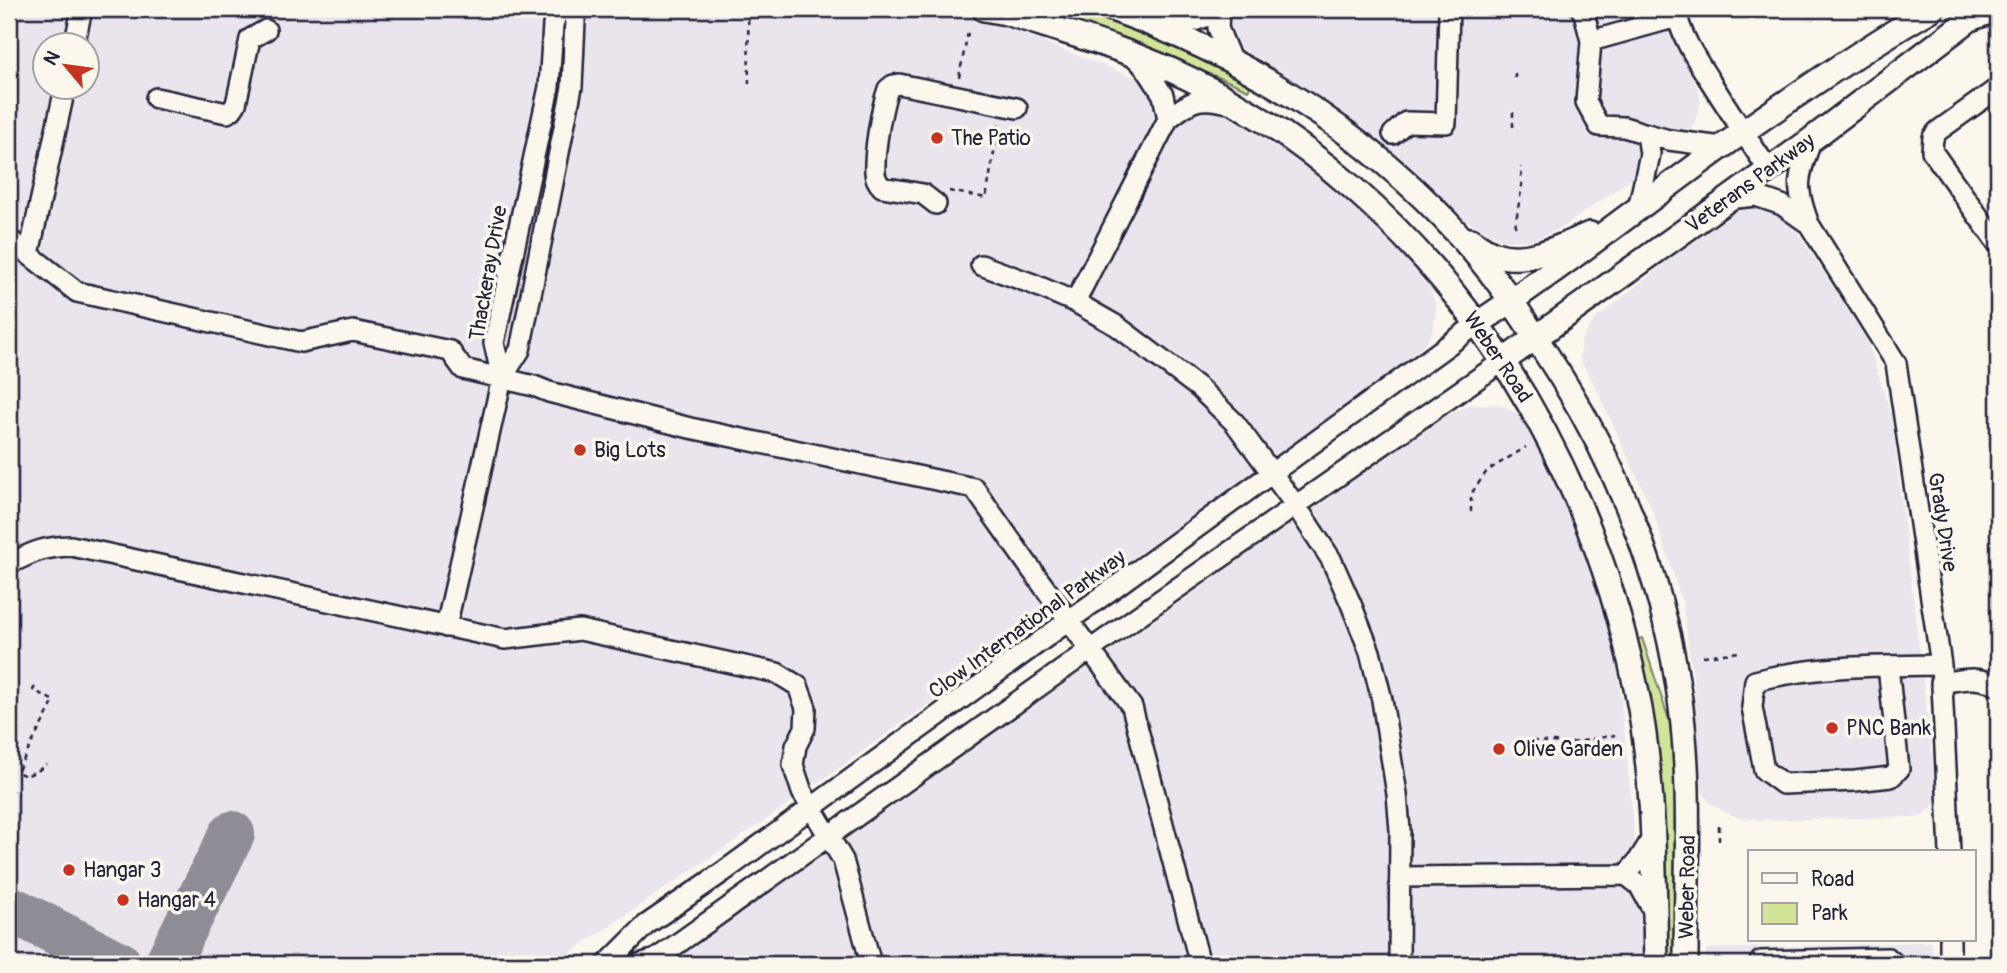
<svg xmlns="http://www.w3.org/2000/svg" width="2007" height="973" viewBox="0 0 2007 973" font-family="Pangolin,sans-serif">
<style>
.built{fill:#eae5ed;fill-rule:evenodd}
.green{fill:#d2e498;stroke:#7a836a;stroke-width:2}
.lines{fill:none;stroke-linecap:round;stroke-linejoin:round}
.taxiway{stroke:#8e8c94;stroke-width:46}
.minor-casing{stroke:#22223b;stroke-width:24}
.major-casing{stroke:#22223b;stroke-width:28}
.path{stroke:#22223b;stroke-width:2.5;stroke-dasharray:5 5;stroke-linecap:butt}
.minor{stroke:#fbf7ec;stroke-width:19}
.major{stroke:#fbf7ec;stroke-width:23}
.poi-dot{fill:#c8321e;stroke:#fbf7ec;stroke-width:2.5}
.labels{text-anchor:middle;stroke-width:7;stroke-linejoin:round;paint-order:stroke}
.poi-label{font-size:21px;fill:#22223b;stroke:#fbf7ec;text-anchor:start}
.street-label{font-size:21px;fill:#22223b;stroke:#fbf7ec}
</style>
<rect width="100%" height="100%" fill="#fbf7ec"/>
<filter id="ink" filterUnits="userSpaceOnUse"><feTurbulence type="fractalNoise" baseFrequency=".0143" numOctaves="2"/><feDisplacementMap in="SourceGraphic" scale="14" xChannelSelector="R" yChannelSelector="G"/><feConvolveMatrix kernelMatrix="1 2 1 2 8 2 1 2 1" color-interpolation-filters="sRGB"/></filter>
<g filter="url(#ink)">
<!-- built -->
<path class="built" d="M9 9H930L943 11 1007 28 1215 108 1282 149 1356 208 1411 262 1431 290 1436 306 1434 328 1427 342 1406 363 786 806 554 964H9ZM46 46H88V88H46Z
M1177 9H1661L1696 84 1701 102 1695 122 1669 152 1563 227 1534 240 1505 241 1480 230 1453 212 1407 169 1325 102 1247 52 1175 14Z
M1750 205 1772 209 1791 222 1867 339 1891 415 1937 795 1932 808 1919 817 1759 820 1739 818 1721 810 1708 801 1701 789 1694 684 1682 601 1652 509 1592 380 1580 361 1581 341 1593 321 1731 210Z
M1498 404 1517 413 1532 429 1552 471 1590 556 1615 647 1626 747 1646 964H668L1437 420 1468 405Z
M1932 942 1934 964H1706V949Z"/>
<!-- green -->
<path class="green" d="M1031 9H1081L1101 15 1180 47 1252 84 1248 90C1217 75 1185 65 1153 53 1112 37 1073 20 1031 9Z
M1642 638 1674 735 1677 835 1675 964H1666L1643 673 1636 640Z"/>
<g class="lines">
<!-- taxiway -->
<path class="taxiway" d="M9 908 119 964
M167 964 232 834"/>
<defs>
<path id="minor" d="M1581 9 1584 13 1591 41 1586 102 1599 126 1624 127 1647 134
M1676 9C1679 35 1700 65 1714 87 1732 115 1750 143 1769 170
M1161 27 1194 21 1219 12 1218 28 1231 60
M1591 41 1677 17
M74 46 82 9
M1134 55 1149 73 1163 95 1168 119C1190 101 1199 95 1228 103
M1998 88 1938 131 1933 137 1932 151 1998 244
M156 98 227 113 232 110 236 104 250 39 266 30
M1393 134 1406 122 1446 123 1449 9
M1812 139C1798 178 1794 184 1809 224L1896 363 1941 665 1950 852
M1727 199 1756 196 1782 205 1809 224
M936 204 923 194 882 187C878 183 875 179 875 172 874 152 881 109 888 89L893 85 899 84 1017 108
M1638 209 1650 154 1647 134 1669 140 1722 147
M9 239 77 292 301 342 353 331 450 351 463 369 534 386 549 392 690 428 974 488 1031 569 1132 707 1200 964
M29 254 65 88
M981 265 1033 284 1075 302 1117 326 1199 388 1235 423 1296 506 1331 559 1351 604 1370 652 1382 700 1397 794 1400 830 1399 964
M1075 302 1168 119
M502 378 520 350 572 87 575 21 571 9
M9 564C33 552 43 547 71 546L505 639 580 630 777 673 798 686 806 708 805 728 796 746 793 765 802 792 843 860 871 964
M446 627 502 378 494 343 549 87 553 25 558 9
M1888 666 1899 769 1891 777 1855 781 1783 784 1764 770 1752 707 1755 681C1816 665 1878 666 1941 665
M1941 683C1964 679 1977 675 1998 686
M1653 837 1638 861 1626 875 1639 885 1655 914
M1400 877 1626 875
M607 964 646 925 723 872 1477 324
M639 964 656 959 1159 601 1503 361
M1759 964 1761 961 1888 958 1895 964
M1950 964V940"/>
<path id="major" d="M984 9 1006 13C1068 33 1131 50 1190 79 1427 196 1584 432 1636 688 1655 778 1654 872 1656 964
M1112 9C1260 62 1397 151 1493 276 1518 308 1539 343 1561 377 1618 469 1660 573 1677 680 1693 774 1686 869 1686 964
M1471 240C1478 245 1487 251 1495 254 1527 265 1561 246 1590 234
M1477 324C1562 268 1641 205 1723 146 1791 98 1860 51 1932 9
M1503 361 1812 139 1970 19 1998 9"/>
</defs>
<!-- minor casing -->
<use href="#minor" class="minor-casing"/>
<!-- major casing -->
<use href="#major" class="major-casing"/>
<!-- path -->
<path class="path" d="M748 9 749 89
M959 77 968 32
M1515 78V70
M1513 112V132
M949 191 986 198 999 124
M1515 227 1522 185 1521 167
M1471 512V494L1487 471 1526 447
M1703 656 1741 652
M35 687 33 690 54 701 17 772 26 776 39 770 46 764
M1532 741 1572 743 1615 735
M9 790 19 794
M1719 826V843"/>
<!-- minor -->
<use href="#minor" class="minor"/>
<!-- major -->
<use href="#major" class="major"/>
</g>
</g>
<!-- markers -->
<g class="poi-dot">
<circle cx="937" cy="138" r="7"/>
<circle cx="580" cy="450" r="7"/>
<circle cx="1832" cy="728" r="7"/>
<circle cx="1499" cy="749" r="7"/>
<circle cx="69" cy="870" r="7"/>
<circle cx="123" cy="900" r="7"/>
</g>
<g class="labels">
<!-- poi labels -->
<g class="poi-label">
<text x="951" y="145">The Patio</text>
<text x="594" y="457">Big Lots</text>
<text x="1846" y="735">PNC Bank</text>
<text x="1513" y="756">Olive Garden</text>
<text x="83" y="877">Hangar 3</text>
<text x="137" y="907">Hangar 4</text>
</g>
<!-- street labels -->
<g class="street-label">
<text transform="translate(1750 183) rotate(-36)" y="7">Veterans Parkway</text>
<text transform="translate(488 273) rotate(-80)" y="7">Thackeray Drive</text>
<text transform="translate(1498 357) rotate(56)" y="7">Weber Road</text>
<text transform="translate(1943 522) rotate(81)" y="7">Grady Drive</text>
<text transform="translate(1027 624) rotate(-36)" y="7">Clow International Parkway</text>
<text transform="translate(1687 887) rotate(-89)" y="7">Weber Road</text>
</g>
</g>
<!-- margin -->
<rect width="2007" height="973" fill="none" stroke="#fbf7ec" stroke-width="35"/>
<rect x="18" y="18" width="1972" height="938" fill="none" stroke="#22223b" stroke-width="2.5" filter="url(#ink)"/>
<!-- legend -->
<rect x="1748" y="850" width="228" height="91" fill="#fbf7ec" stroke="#a4a2a5" stroke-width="2"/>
<rect x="1762" y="873" width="35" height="10" fill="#fbf7ec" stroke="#a4a2a5" stroke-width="2"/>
<text x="1811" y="886" font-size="21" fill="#22223b">Road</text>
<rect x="1762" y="903" width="35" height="21" fill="#d2e498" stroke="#a4a2a5" stroke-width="2"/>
<text x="1811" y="920" font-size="21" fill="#22223b">Park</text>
<!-- north arrow -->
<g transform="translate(66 66) rotate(299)"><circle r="33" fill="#fbf7ec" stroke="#a4a2a5" stroke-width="2"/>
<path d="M0-5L12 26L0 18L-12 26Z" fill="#c8321e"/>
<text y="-10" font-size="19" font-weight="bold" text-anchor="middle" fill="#22223b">N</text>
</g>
</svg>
